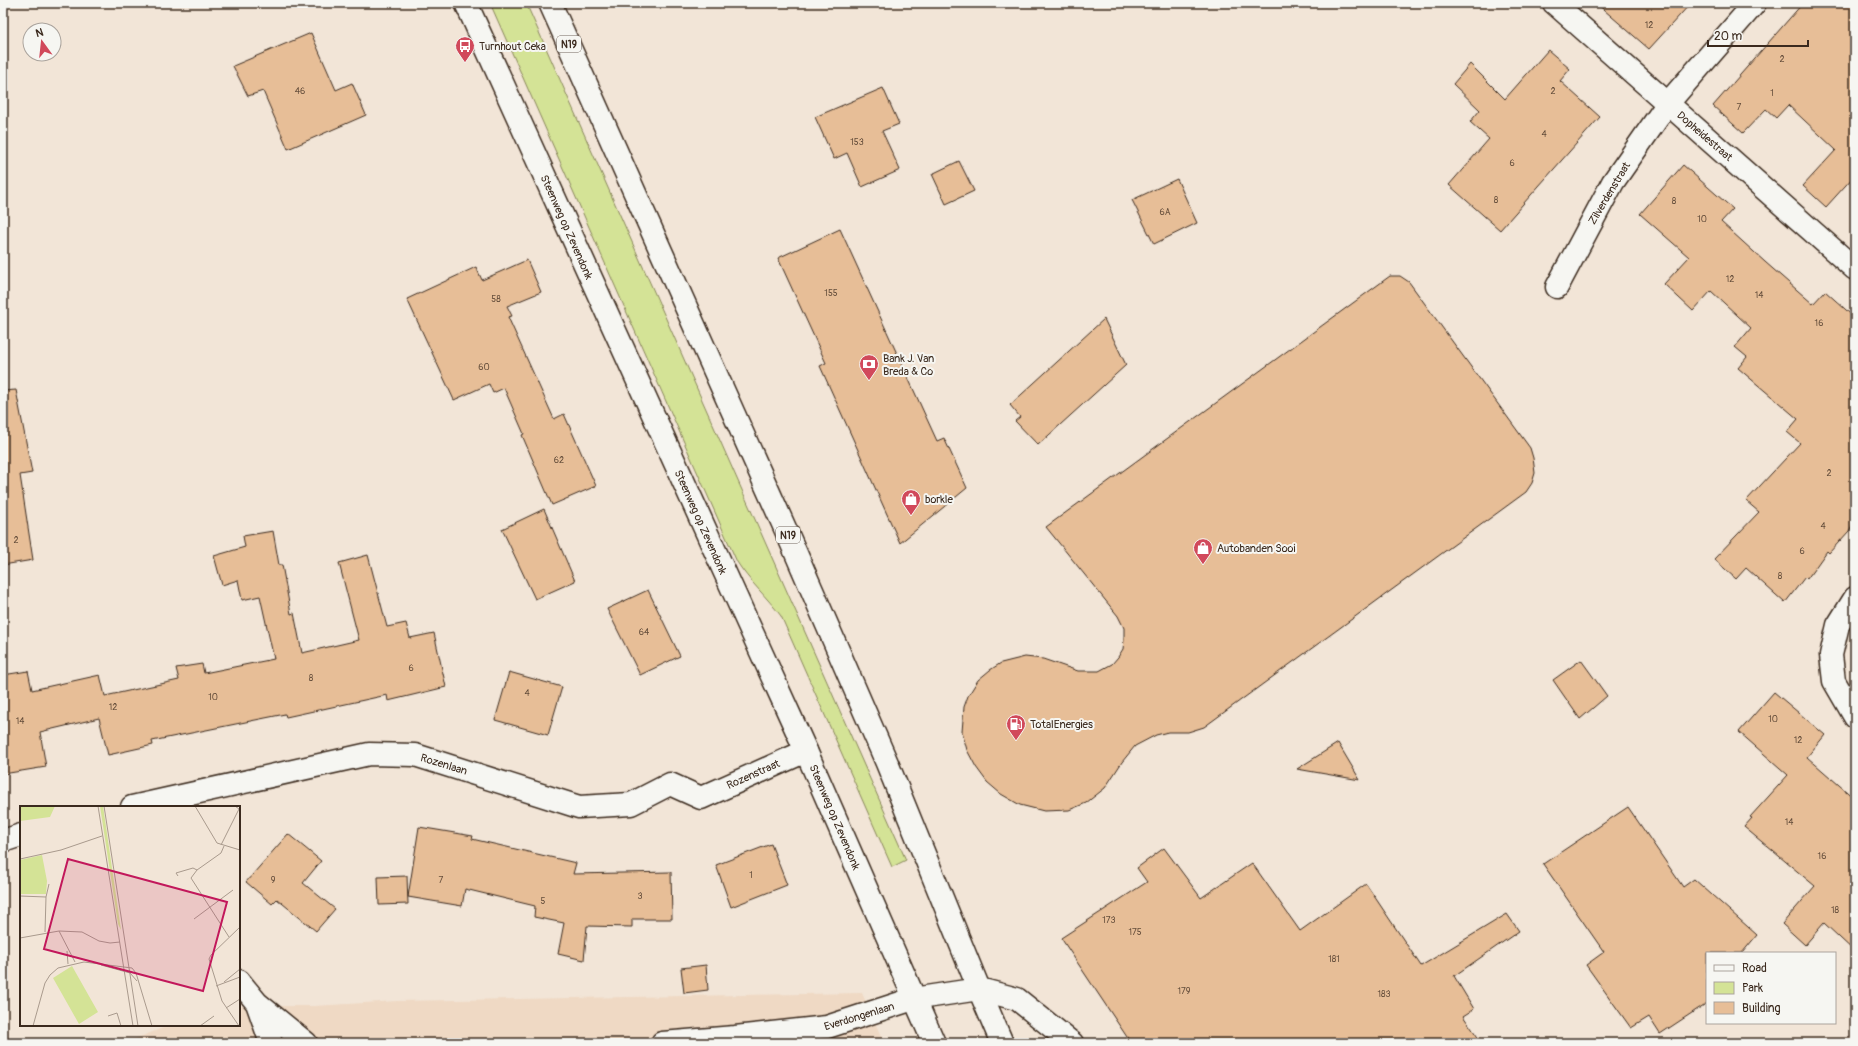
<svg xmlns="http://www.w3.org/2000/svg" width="1858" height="1046" viewBox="0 0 1858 1046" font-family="Pangolin,sans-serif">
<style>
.built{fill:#efd9c4}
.green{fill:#d4e396;stroke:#88865a}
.building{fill:#e7be97;stroke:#3b2a1e}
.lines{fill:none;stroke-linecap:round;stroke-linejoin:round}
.minor-casing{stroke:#3b2a1e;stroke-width:25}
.major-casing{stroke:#3b2a1e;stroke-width:25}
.minor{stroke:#f6f6f2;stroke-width:22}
.major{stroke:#f6f6f2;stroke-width:22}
.labels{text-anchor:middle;stroke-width:4;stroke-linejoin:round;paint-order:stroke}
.number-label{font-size:9px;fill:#664f3c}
.shield{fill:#f6f6f2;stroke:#73675e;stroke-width:1}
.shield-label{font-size:10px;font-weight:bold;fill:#3b2a1e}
.poi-label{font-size:11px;fill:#3b2a1e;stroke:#f6f6f2;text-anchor:start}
.street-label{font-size:11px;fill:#3b2a1e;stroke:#f6f6f2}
.inset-road{fill:none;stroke:#a99a8d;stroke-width:1}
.view{fill:#c2185b;fill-opacity:0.15;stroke:#c2185b;stroke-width:2}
.inset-edge{fill:none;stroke:#3b2a1e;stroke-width:2}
</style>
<rect width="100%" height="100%" fill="#f2e5d7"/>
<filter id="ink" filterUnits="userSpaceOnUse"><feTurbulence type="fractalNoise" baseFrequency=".025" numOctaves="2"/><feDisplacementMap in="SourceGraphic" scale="8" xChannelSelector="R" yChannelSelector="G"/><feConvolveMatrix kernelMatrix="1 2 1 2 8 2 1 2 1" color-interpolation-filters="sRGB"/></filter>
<g filter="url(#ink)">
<!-- built -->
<path class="built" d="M862 993 884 1043H125L170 1025H239V1006H314L397 1001Z"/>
<!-- green -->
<path class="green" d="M490 3H526L906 860 892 867 781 616C767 597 749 581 737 562Z"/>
<!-- building -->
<path class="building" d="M1596 3H1691L1649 49Z
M1803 3H1855V175L1826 207 1803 186 1836 150 1788 105 1776 118 1766 109 1743 133 1713 106Z
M311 33 336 90 352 83 366 115 288 149 263 91 248 96 233 66Z
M1548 50 1570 69 1560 81 1600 117 1500 230 1449 185 1489 139 1470 122 1480 110 1453 84 1470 64 1505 99Z
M883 88 899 124 882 131 900 170 862 187 847 153 834 159 815 117Z
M959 161 974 191 946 204 932 174Z
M1683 165 1733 209 1721 222 1765 262 1813 304 1825 291 1855 318V520L1849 531 1829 553 1827 551 1807 579 1805 577 1785 603 1746 568 1736 579 1714 559 1759 512 1746 501 1800 443 1787 432 1798 419 1738 368 1747 357 1735 347 1751 328 1711 291 1693 311 1664 284 1689 257 1640 214Z
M1177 179 1197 223 1154 244 1132 200Z
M840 229 937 441 944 438 967 488 900 543 820 366 826 363 778 258Z
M527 260 541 292 507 306 512 316 508 317 554 419 564 414 596 486 552 505 522 435 524 434 504 388 493 393 489 384 454 400 407 299 476 267 482 280Z
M1390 276H1400L1409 282 1530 448 1533 458 1535 473 1532 483 1526 492 1204 727 1188 732H1168L1156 735 1135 746 1122 762 1105 788 1086 803 1069 810 1044 811 1020 805 1001 794 987 782 976 767 967 750 962 732 964 707 968 696 978 680 990 670 1001 663 1025 657 1043 659 1078 671H1099L1112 664 1118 657 1123 649 1124 640V628L1118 616 1046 527Z
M1104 319 1126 365 1038 445 1015 421 1020 417 1010 405Z
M16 390 32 473 20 475 33 560 3 565V391Z
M544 509 575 581 535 599 502 529Z
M273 531 279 565H282L291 614 294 613 302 653 359 640 339 563 368 555 387 627 406 623 410 638 434 633 446 687 388 701 387 695 286 717 285 714 152 741 153 745 108 755 99 718 40 732 46 767 3 774V675L28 671 32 690 100 675 105 696 179 680 176 668 202 664 204 673 274 659 260 596 242 600 238 580 222 585 214 556 245 547 243 536Z
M648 590 680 656 640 675 607 609Z
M1581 660 1607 696 1580 719 1553 680Z
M509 672 562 687 548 735 495 720Z
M1774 692 1825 735 1807 757 1855 799V952L1824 923 1805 945 1782 924 1815 886 1744 827 1752 818 1750 817 1788 775 1739 732Z
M1338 743 1360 780 1297 769Z
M1628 807 1683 887 1694 879 1757 935 1742 953H1707V1003L1660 1034 1649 1017 1631 1028 1586 965 1604 952 1543 864Z
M419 827 473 836 472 839 576 863 573 874 671 872 672 919H632V927L587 926 584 960 558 954 564 923 534 917 535 906 465 889 462 906 408 897Z
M288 834 321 861 303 883 335 909 316 931 277 899 272 904 246 882Z
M771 844 787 885 731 907 716 865Z
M1164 848 1201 898 1252 863 1300 931 1366 884 1421 966 1507 914 1519 931 1454 976 1474 1009 1463 1016 1482 1043H1131L1061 938 1147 882 1137 868Z
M407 876 408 904 379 905 378 877Z
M706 965 708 990 684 993 681 968Z"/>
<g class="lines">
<defs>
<path id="minor" d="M1554 3 1855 269
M1557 287 1613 182 1668 103 1755 3
M1855 598 1838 625 1831 655 1834 681 1855 717
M132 807 369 754 415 755 579 807 631 804 670 784 701 798 806 751
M3 841 21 835
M239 981 257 1003 306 1043
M257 1003 271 1043
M662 1043 735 1037 827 1027 913 999 979 989 1017 999 1072 1043"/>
<path id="major" d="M466 3 806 751 934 1043
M550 3 788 535 887 763 979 989 1002 1043"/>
</defs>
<!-- minor casing -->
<use href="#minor" class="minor-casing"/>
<!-- major casing -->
<use href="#major" class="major-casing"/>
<!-- minor -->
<use href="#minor" class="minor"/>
<!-- major -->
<use href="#major" class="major"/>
</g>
</g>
<!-- icons -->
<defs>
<symbol id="bus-pin" viewBox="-11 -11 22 30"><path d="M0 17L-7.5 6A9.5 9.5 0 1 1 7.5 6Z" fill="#d1495b" stroke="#f6f6f2"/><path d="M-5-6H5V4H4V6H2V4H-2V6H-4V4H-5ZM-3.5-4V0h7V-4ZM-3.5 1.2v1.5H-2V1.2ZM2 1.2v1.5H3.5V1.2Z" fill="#fff"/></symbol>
<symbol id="bank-pin" viewBox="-11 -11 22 30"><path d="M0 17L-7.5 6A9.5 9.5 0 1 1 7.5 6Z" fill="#d1495b" stroke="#f6f6f2"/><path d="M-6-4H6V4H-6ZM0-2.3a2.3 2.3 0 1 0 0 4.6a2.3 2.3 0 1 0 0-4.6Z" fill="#fff"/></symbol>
<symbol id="shop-pin" viewBox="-11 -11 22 30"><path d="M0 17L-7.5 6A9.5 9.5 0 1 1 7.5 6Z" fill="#d1495b" stroke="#f6f6f2"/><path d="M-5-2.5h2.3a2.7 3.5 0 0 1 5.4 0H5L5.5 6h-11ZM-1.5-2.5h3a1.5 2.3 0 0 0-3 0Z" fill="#fff"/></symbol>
<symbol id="fuel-pin" viewBox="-11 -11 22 30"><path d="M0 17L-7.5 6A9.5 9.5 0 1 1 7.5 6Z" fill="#d1495b" stroke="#f6f6f2"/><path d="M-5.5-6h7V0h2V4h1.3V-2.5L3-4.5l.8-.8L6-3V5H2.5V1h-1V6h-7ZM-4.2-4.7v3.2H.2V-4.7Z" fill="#fff"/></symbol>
</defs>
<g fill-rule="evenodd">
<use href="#bus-pin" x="454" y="35" width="22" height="30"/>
<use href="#bank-pin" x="858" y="353" width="22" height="30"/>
<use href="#shop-pin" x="900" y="488" width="22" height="30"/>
<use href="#shop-pin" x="1192" y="537" width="22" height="30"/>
<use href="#fuel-pin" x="1005" y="713" width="22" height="30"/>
</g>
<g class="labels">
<!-- number labels -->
<g class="number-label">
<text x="1649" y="28">12</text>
<text x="1782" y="62">2</text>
<text x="300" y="94">46</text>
<text x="1553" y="94">2</text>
<text x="1772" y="96">1</text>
<text x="1739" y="110">7</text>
<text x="1544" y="137">4</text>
<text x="857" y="145">153</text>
<text x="1512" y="166">6</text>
<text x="1496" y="203">8</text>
<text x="1674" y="204">8</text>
<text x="1165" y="215">6A</text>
<text x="1702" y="222">10</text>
<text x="1730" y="282">12</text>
<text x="831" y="296">155</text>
<text x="1759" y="298">14</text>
<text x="496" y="302">58</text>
<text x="1819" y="326">16</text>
<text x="484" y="370">60</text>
<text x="559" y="463">62</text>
<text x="1829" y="476">2</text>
<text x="1823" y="529">4</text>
<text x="16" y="543">2</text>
<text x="1802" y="554">6</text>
<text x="1780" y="579">8</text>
<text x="644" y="635">64</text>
<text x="411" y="671">6</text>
<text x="311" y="681">8</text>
<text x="527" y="696">4</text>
<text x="213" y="700">10</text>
<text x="113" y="710">12</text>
<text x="1773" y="722">10</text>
<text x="20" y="724">14</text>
<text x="1798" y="743">12</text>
<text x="1789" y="825">14</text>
<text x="1822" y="859">16</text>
<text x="751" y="878">1</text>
<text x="273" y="883">9</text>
<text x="441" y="883">7</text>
<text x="640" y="899">3</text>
<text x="543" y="904">5</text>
<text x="1835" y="913">18</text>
<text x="1109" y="923">173</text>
<text x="1135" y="935">175</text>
<text x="1334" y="962">181</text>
<text x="1184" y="994">179</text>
<text x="1384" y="997">183</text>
</g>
<!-- shield labels -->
<g class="shield">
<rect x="557" y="36" width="24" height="16" rx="3"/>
<rect x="776" y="527" width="24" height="16" rx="3"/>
</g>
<g class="shield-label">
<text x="569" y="48">N19</text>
<text x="788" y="539">N19</text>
</g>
<!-- poi labels -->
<g class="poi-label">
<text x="479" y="50">Turnhout Ceka</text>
<text x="883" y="362">Bank J. Van<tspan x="883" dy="13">Breda &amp; Co</tspan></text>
<text x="925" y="503">borkle</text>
<text x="1217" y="552">Autobanden Sooi</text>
<text x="1030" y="728">TotalEnergies</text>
</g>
<!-- street labels -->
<g class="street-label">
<text transform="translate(1705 136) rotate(41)" y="4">Dopheidestraat</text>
<text transform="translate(1609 193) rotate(-59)" y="4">Zilverdenstraat</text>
<text transform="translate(567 227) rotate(66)" y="4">Steenweg op Zevendonk</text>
<text transform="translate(701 522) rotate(66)" y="4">Steenweg op Zevendonk</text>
<text transform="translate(444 764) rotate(17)" y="4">Rozenlaan</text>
<text transform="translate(753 774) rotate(-24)" y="4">Rozenstraat</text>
<text transform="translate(835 817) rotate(67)" y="4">Steenweg op Zevendonk</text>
<text transform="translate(859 1016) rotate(-17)" y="4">Everdongenlaan</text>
</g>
</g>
<!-- overview -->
<g transform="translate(20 806)">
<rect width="220" height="220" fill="#f2e5d7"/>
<path d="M0 0H35L30 11 0 15ZM80 0H83L101 124 98 118ZM22 49 27 75 26 88H0V54ZM52 160 78 206 59 218 33 172Z" fill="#d4e396"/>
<path class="inset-road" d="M78 0 113 220M84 0 118 220M175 0 197 37 220 44M201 39 219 3 215 0M204 40 201 47 177 64 171 72 209 131M0 53 41 44 82 30M158 70 156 67 173 62 177 64M0 90 26 91 25 126M26 91 29 78M174 113 213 84M39 125 55 156M0 132 39 125 62 126 79 135 90 137 100 136M47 145 48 158M81 159 110 167 117 175M204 176 220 163M196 180 220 171M206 202 220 193M88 210 97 207 101 220M13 220 25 177 30 169 38 162 64 156 112 162 116 167 132 220M180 220 194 210M219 220 202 195 189 153 191 149 220 121"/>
<path class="view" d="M48 53 207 96 183 185 24 143Z"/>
<rect width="220" height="220" class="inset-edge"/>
</g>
<!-- margin -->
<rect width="1858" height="1046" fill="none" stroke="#f6f6f2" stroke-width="16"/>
<rect x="8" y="8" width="1842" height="1030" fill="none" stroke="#3b2a1e" stroke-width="1.5" filter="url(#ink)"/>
<!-- legend -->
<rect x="1706" y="952" width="130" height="72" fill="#f6f6f2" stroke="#aba49d"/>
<rect x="1714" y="965" width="20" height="6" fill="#f6f6f2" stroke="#aba49d"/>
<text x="1742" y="972" font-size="12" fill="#3b2a1e">Road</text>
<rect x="1714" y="982" width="20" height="12" fill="#d4e396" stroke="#aba49d"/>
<text x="1742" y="992" font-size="12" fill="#3b2a1e">Park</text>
<rect x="1714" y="1002" width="20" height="12" fill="#e7be97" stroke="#aba49d"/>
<text x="1742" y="1012" font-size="12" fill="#3b2a1e">Building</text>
<!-- north arrow -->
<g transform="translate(42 42) rotate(345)"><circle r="19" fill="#f6f6f2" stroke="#aba49d"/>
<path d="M0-3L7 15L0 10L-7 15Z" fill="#d1495b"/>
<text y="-6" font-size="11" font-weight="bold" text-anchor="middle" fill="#3b2a1e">N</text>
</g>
<!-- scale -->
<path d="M1708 40v6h100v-6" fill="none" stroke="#3b2a1e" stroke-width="2"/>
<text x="1714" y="40" font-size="12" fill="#3b2a1e" stroke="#f6f6f2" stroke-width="3" paint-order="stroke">20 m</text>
</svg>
